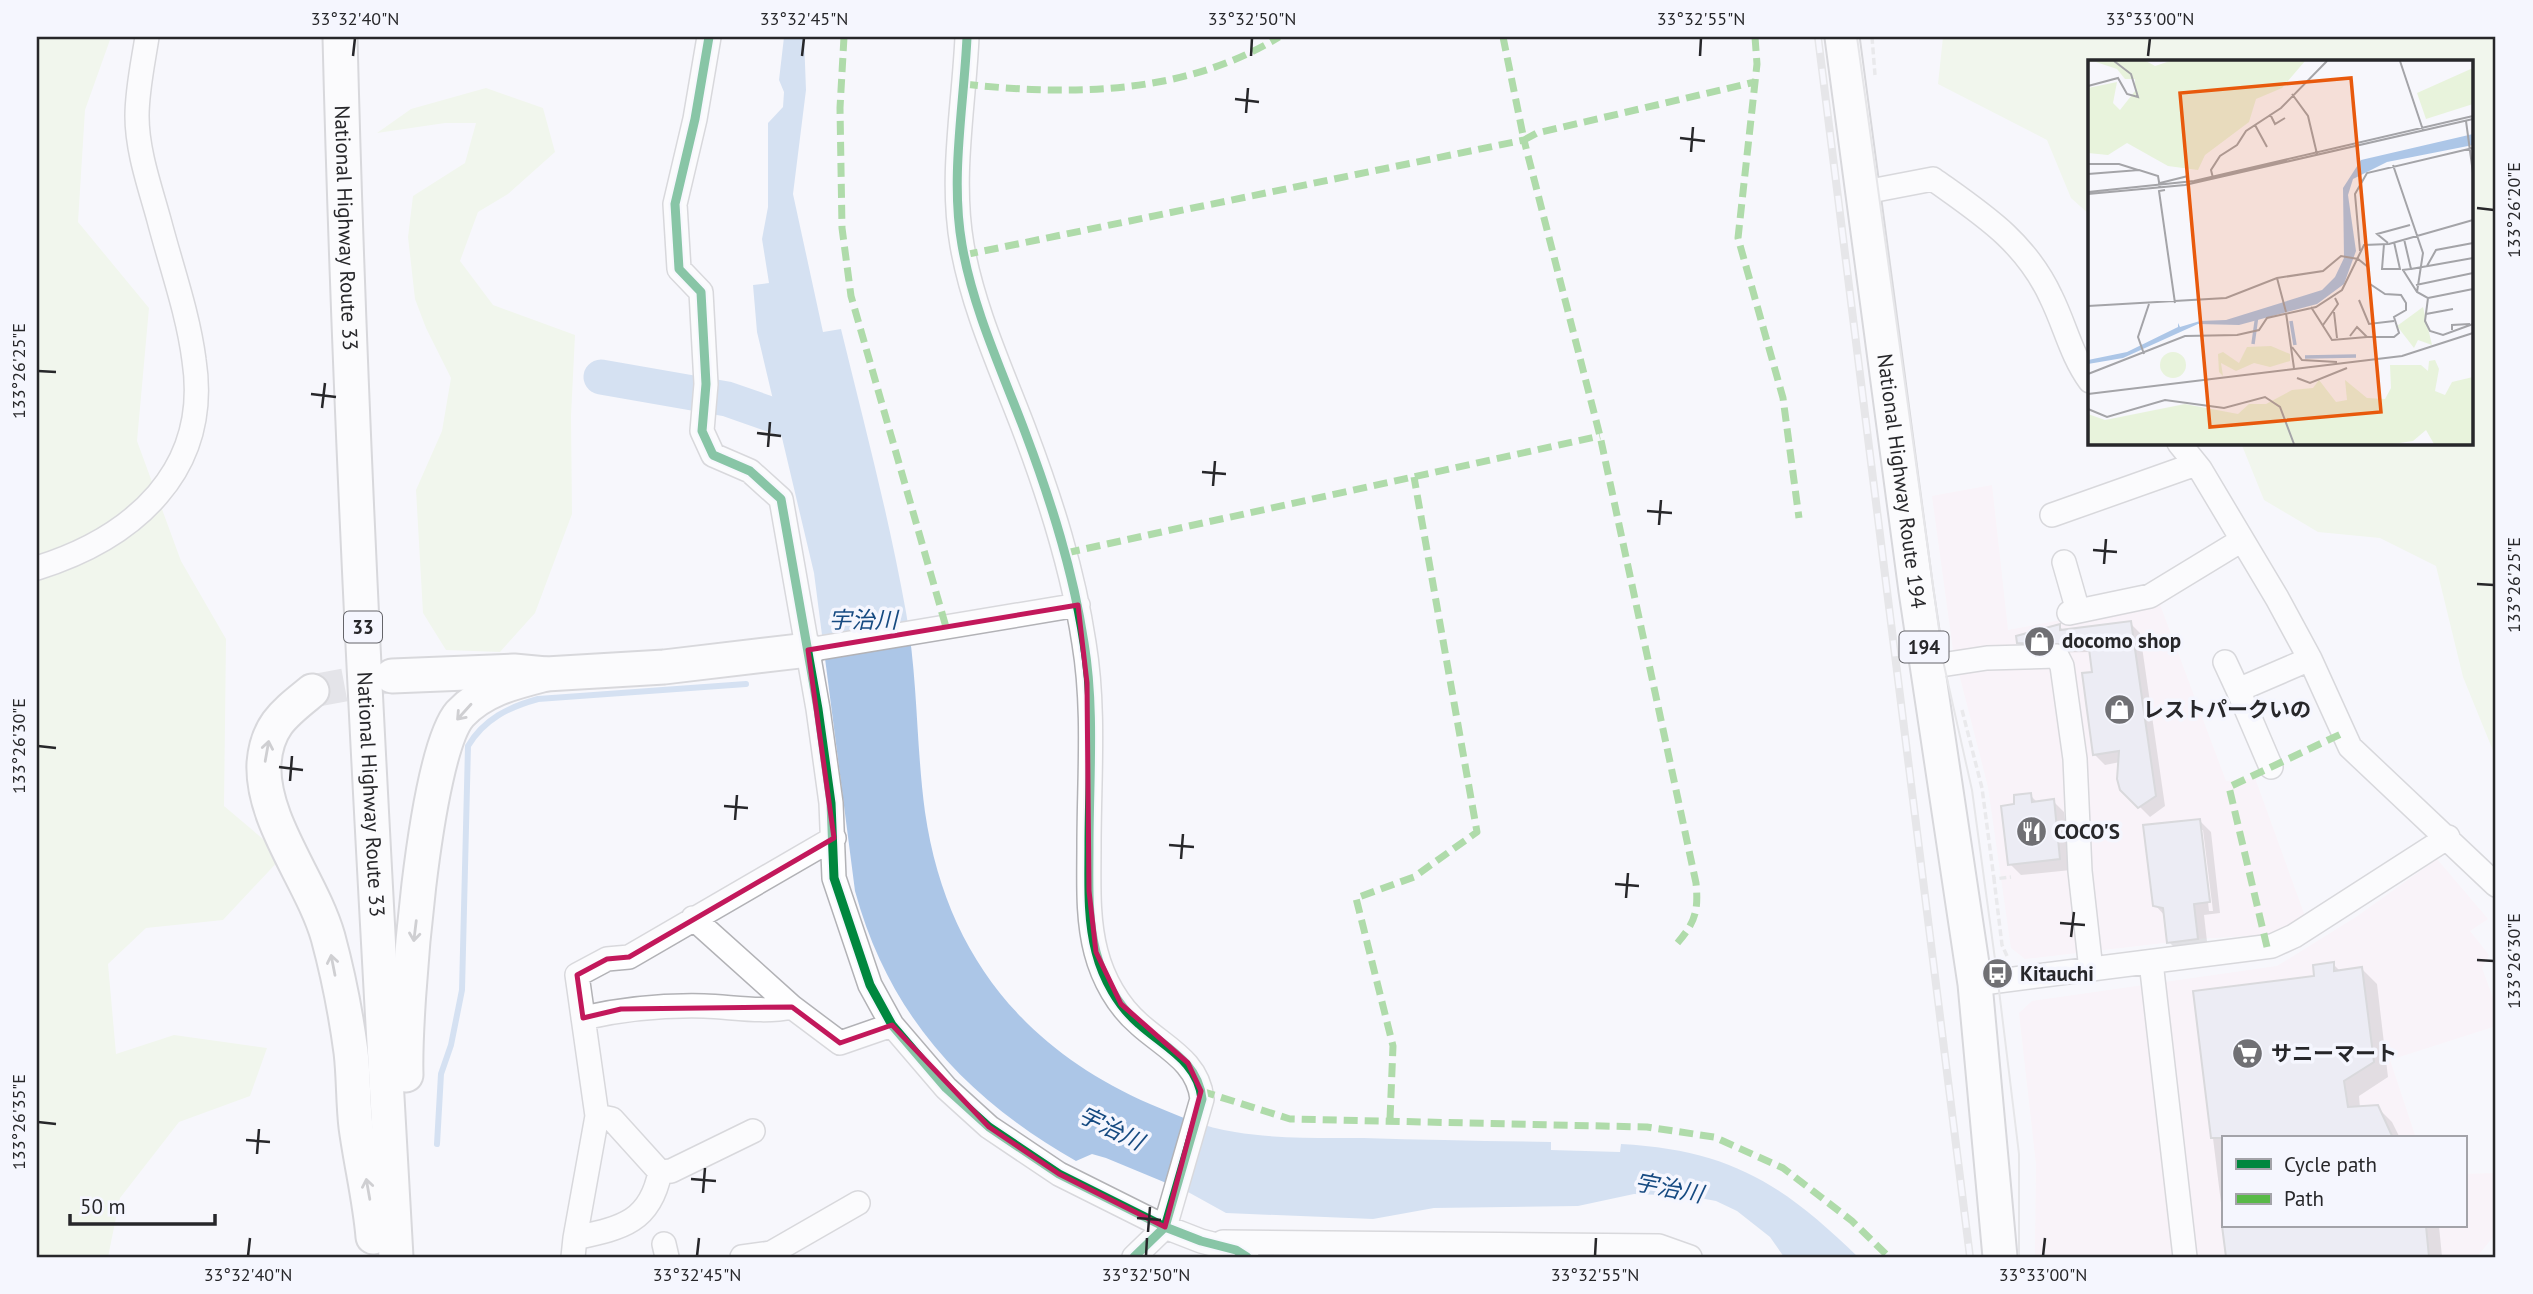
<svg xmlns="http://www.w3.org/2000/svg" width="2533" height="1294" viewBox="0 0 2533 1294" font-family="'PT Sans','Noto Sans JP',sans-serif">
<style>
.commercial{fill:#fbedf5}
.green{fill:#e8f3dc}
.water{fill:#acc6e7}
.shadow{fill:#0003;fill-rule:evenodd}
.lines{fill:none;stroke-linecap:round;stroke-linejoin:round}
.stream{stroke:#acc6e7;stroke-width:6}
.river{stroke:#acc6e7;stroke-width:35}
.building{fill:#dddeea;stroke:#b3b3b6;stroke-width:2}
.highway-tunnel{stroke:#cdcdd2;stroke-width:33;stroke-dasharray:33 17;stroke-linecap:butt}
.minor-casing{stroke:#b2b2b6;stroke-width:26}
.highway-casing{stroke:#b2b2b6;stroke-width:37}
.path{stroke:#d8d8d9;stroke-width:3.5;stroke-dasharray:7 3.5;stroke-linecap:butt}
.minor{stroke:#fefeff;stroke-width:23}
.highway{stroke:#fefeff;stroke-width:33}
.tram{stroke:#d1d1d2;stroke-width:2}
.rail-casing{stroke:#d1d1d2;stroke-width:8}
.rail{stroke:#f5f6fe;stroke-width:5;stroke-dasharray:16;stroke-linecap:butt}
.quiet{stroke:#58b947;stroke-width:7;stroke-dasharray:14 7;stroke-linecap:butt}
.cycleway-casing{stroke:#f5f6fe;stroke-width:13}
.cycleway{stroke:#00873e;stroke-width:9}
.oneway{stroke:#9d9d9f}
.marked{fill:none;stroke:#c2185b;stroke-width:5;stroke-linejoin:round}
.ticks{fill:none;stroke:#27272a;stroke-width:2.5}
.labels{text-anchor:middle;stroke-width:7;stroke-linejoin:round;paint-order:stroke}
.shield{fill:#f5f6fe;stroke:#65656a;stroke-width:2}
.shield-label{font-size:19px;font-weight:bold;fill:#27272a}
.street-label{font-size:21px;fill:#27272a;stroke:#f5f6fe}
.poi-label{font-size:21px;font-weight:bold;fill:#27272a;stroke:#f5f6fe;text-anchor:start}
.water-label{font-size:23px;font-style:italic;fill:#164a81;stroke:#f5f6fe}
.inset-river{fill:none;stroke:#acc6e7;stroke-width:3.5}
.inset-road{fill:none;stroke:#a4a4a8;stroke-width:2}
.view{fill:#e8590c;fill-opacity:0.15;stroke:#e8590c;stroke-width:3.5}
.inset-edge{fill:none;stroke:#27272a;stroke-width:3.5}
.neatline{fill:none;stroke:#27272a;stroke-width:2.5}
.ticks-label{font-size:18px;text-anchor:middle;fill:#27272a}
</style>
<rect width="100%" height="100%" fill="#f7f7fc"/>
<!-- commercial -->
<path class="commercial" d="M1992 485 2008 630 2159 602 2226 781 2255 778 2306 919 2264 935 2198 939 2025 959 2011 948 1988 787 1953 650 1932 496Z
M2437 859 2488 919 2470 931 2489 955 2482 968 2496 1006V1026L2390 1060 2416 1138H2223V1226H2465V1174L2496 1173V1233L2477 1257H2035L2036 1164 2019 1013 2032 1001 2277 966 2356 917Z"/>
<!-- green -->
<path class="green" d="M37 37H111L85 110 78 222 149 308 137 441 181 561 226 639 224 806 283 856 223 920 146 928 108 964 116 1054 174 1035 267 1048 250 1096 179 1122 120 1198 108 1257H37Z
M1943 37H2496V758L2463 677 2436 566 2380 538 2318 532 2264 500 2241 443H2472V61H2090V215L2071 198 2047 140 1938 84Z
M486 88 543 108 555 152 508 194 478 212 460 261 493 305 575 335 571 416 572 514 535 613 500 652 446 650 423 613 416 490 442 431 451 378 426 328 415 299 408 237 413 196 465 163 476 123H445L377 133 411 109Z"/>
<!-- water -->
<path class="water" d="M784 37H804L806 90 793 194 823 332 841 329C864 423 889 517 906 612 918 678 916 746 925 812 945 950 1021 1048 1150 1104 1177 1115 1205 1128 1235 1132 1277 1139 1322 1138 1364 1138 1426 1140 1489 1141 1551 1142V1150L1620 1152 1621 1144C1729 1150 1782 1183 1858 1257H1784L1770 1237 1737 1211 1716 1201 1689 1196 1634 1194 1578 1206 1434 1208 1373 1219 1226 1213 1188 1192 1106 1158 1092 1154 1076 1161C966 1098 889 1016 855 891L814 573 757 332 753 285 769 283 762 239 768 207V123L783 107 784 92 779 80Z"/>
<!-- shadow -->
<path class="shadow" d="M2130 623 2140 633 2165 806 2150 817 2122 789 2120 762 2105 765 2094 754 2092 652 2029 653 2019 642 2059 626 2064 631Z
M2030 795 2038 803 2053 801 2064 812 2071 870 2021 875 2010 864 2016 806Z
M2200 821 2211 832 2220 913 2204 915 2208 950 2180 953 2169 942 2166 917 2155 905ZM2200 830H2203L2213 911H2209Z
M2333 964 2341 972 2362 969 2377 984 2388 1077 2359 1096 2360 1108 2377 1107 2392 1122 2400 1138H2223V1219L2195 993 2316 978Z
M2224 1226H2439L2442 1257H2228Z"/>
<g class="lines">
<!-- stream -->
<path class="stream" d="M437 1144 441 1074 451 1045 462 990 468 746C484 719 509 707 538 699L746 684"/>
<!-- river -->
<path class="river" d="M601 377 727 399 822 432"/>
</g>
<!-- building -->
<path class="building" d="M2131 621 2156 796 2138 808 2120 790 2117 779 2119 751 2093 755 2082 673 2092 672 2088 641 2065 645 2017 643 2016 636 2060 624V630Z
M2031 793 2032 802 2054 799 2060 859 2008 865 2001 806 2014 804V795Z
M2200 819 2210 902 2194 904 2198 939 2167 943 2163 908 2153 906 2143 825Z
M2334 962V971L2362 967 2374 1062 2344 1081 2348 1107 2378 1105 2393 1138H2211L2193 991 2314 976 2313 965Z
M2222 1226H2426L2429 1257H2226Z"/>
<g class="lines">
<!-- highway-tunnel -->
<path class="highway-tunnel" d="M312 691 392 676"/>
<defs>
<path id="minor" d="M709 37 695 119 675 204 679 269 701 292 706 384 702 431 713 455 750 471 781 499 818 709 831 803 834 878 870 985 892 1025 946 1088 989 1127 1059 1174 1165 1227 1201 1241 1236 1250 1247 1257
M967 37C964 105 950 177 962 245 973 309 1002 371 1025 432 1051 501 1073 570 1084 643 1095 709 1089 779 1089 846 1089 881 1087 918 1096 952 1103 979 1118 1006 1139 1024 1164 1047 1198 1061 1202 1099L1165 1227 1134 1257
M1860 193 1933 179C1982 214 2025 241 2051 297 2065 325 2071 355 2090 381
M2179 443 2200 469 2277 598 2310 659 2350 747 2496 885
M2052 515 2196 464
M2064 562 2078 611
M37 568C133 538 211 471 194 360 188 313 171 266 159 220 150 187 137 151 137 116 137 90 143 63 147 37
M2069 613 2150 596 2242 540
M808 650 1078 605
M2225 662 2238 690
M1928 667 1987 658 2057 656 2062 666 2075 759 2080 871 2091 970
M2271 767 2238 690 2310 659
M693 918 792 1007 840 1043 892 1025
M2151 962 2185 1257
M1975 984 2272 946 2294 936 2448 837
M583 1018C623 1009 663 1005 704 1006 733 1007 763 1013 792 1007
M660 1172 671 1171 753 1131
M575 1238 597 1116 577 975 607 959 629 957 834 838
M1223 1242 1659 1246 1690 1257
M664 1244 667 1257
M573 1257 575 1238C621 1228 650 1223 660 1172L612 1119 597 1116
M742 1257 771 1253 858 1203"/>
<g id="highway">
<path id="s1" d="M340 37C350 444 373 851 396 1257"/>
<path id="s2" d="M1842 37 1916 591 1975 984 2000 1257"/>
<path d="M392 676 514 671 546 674 664 667 808 650"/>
<path d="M312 691C285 713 267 725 264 763 261 821 312 881 328 937 338 974 346 1015 351 1052 354 1077 353 1102 356 1127 361 1164 370 1200 373 1237"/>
<path d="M406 1075C404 1012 424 755 460 714 483 689 515 682 546 674"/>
</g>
</defs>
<!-- minor casing -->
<use href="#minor" class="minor-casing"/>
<!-- highway casing -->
<use href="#highway" class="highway-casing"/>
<!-- path -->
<path class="path" d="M1872 37 1875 75
M1962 710 1982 788 1994 879
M2007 956 2002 945 1994 879 2011 877"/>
<!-- minor -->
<use href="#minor" class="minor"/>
<!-- highway -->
<use href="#highway" class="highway"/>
<!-- tram -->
<path class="tram" d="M1857 37 1944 665 1972 790 1997 974 2019 1154V1257"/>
<defs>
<path id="rail" d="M1818 37 1970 1257"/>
</defs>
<!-- rail casing -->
<use href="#rail" class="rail-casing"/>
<!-- rail -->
<use href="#rail" class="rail"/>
<!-- quiet -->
<path class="quiet" d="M844 37 840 108 842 228 851 296 946 627
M1503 37 1524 140 1537 133 1755 82
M1755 37 1757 64 1738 238 1783 398 1799 518
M964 84C1071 96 1184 95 1279 37
M964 255 1524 140 1600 436 1696 883C1699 914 1694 924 1674 947
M1066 553 1600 436
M2267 947 2229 787 2343 733
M1201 1091 1290 1119 1647 1127 1714 1137 1783 1168 1852 1221 1889 1257
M1390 1119 1393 1046 1356 898 1414 877 1477 832 1414 477"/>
<defs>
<path id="cycleway" d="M709 37 695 119 675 204 679 269 701 292 706 384 702 431 713 455 750 471 781 499 818 709 831 803 834 878 870 985 892 1025 946 1088 989 1127 1059 1174 1165 1227 1201 1241 1236 1250 1247 1257
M967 37C964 105 950 177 962 245 973 309 1002 371 1025 432 1051 501 1073 570 1084 643 1095 709 1089 779 1089 846 1089 881 1087 918 1096 952 1103 979 1118 1006 1139 1024 1164 1047 1198 1061 1202 1099L1165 1227 1134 1257"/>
</defs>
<!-- cycleway casing -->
<use href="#cycleway" class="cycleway-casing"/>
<!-- cycleway -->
<use href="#cycleway" class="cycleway"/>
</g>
<!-- one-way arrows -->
<defs><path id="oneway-shaft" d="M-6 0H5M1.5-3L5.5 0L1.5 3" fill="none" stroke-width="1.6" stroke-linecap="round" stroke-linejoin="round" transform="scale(1.75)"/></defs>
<g class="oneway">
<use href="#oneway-shaft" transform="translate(464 712) rotate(132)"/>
<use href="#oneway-shaft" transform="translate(267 751) rotate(-80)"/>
<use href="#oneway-shaft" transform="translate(415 931) rotate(97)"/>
<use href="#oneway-shaft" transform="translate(333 965) rotate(-101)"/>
<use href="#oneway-shaft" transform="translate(368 1189) rotate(-100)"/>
</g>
<!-- marked area -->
<path d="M0 0H2533V1294H0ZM1078 605 1087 683 1089 891 1096 952 1121 1004 1188 1063 1201 1091 1165 1227 1059 1174 989 1127 892 1025 840 1043 792 1007 621 1009 583 1018 577 975 607 959 629 957 834 838 808 650Z" fill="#f7f7fc" fill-opacity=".55" fill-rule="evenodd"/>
<path class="marked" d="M1078 605 1087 683 1089 891 1096 952 1121 1004 1188 1063 1201 1091 1165 1227 1059 1174 989 1127 892 1025 840 1043 792 1007 621 1009 583 1018 577 975 607 959 629 957 834 838 808 650Z"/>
<!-- ticks -->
<path class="ticks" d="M353 56 355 38M802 56 804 38M1251 56 1252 38M1700 56 1701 38M2148 56 2150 38M1235 99 1259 102M1246 113 1248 88M1680 138 1705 141M1691 152 1693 127M2477 208 2494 210M38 371 56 372M311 394 336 397M322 408 325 383M757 433 781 436M768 447 770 422M1202 472 1226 474M1213 486 1215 461M1647 511 1672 513M1659 525 1661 500M2093 550 2117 552M2104 564 2106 539M2477 584 2494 585M38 746 56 748M279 767 303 770M290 781 292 756M724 806 748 808M735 820 737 795M1169 845 1194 847M1181 859 1183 834M1615 884 1639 886M1626 898 1628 873M2060 923 2085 925M2071 937 2074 912M2477 960 2494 961M38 1122 56 1124M246 1140 270 1142M257 1154 259 1129M691 1179 716 1181M703 1193 705 1168M1137 1218 1161 1220M1148 1232 1150 1207M248 1256 250 1238M697 1256 699 1238M1146 1256 1147 1238M1595 1256 1596 1238M2043 1256 2045 1238"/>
<!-- icons -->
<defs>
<symbol id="shop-disc" viewBox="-11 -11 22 22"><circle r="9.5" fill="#707074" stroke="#f5f6fe"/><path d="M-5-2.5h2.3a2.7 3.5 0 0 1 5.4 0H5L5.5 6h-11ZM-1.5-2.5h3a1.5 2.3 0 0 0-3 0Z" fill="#fff"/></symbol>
<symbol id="restaurant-disc" viewBox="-11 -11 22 22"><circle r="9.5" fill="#707074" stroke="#f5f6fe"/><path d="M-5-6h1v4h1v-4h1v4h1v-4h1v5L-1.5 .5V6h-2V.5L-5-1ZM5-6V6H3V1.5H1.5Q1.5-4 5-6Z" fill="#fff"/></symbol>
<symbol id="bus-disc" viewBox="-11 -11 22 22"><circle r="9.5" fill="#707074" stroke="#f5f6fe"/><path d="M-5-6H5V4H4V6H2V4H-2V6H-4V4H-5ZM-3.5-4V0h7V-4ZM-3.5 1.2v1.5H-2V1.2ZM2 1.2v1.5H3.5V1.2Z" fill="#fff"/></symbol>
<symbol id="supermarket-disc" viewBox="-11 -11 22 22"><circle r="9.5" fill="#707074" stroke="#f5f6fe"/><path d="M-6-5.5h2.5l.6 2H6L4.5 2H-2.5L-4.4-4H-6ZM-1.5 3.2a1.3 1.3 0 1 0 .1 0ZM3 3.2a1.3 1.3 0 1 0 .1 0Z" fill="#fff"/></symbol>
</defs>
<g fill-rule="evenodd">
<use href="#shop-disc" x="2022" y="624" width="35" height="35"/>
<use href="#shop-disc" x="2102" y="692" width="35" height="35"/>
<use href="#restaurant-disc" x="2014" y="814" width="35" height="35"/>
<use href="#bus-disc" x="1980" y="956" width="35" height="35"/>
<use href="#supermarket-disc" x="2230" y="1036" width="35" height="35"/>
</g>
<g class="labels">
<!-- shield labels -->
<g class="shield">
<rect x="344" y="611.5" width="38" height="31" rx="5"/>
<rect x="1899.5" y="631.5" width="49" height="31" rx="5"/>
</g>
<g class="shield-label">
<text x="363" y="634">33</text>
<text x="1924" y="654">194</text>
</g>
<!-- street labels -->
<g class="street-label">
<text dy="7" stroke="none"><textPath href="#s1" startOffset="191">National Highway Route 33</textPath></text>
<text dy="7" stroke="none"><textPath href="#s2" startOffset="448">National Highway Route 194</textPath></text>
<text dy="7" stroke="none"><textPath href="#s1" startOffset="758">National Highway Route 33</textPath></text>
</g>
<!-- poi labels -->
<g class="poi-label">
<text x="2062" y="648">docomo shop</text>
<text x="2143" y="717">レストパークいの</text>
<text x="2054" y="839">COCO'S</text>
<text x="2020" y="981">Kitauchi</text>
<text x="2271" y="1061">サニーマート</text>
</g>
<!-- water labels -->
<g class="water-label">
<text x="863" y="628">宇治川</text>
<text transform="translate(1111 1128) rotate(26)" y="8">宇治川</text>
<text transform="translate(1669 1188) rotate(11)" y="8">宇治川</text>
</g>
</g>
<!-- overview -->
<g transform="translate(2088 60)">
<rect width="385" height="385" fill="#f7f7fc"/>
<path d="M0 1H58L67 6 82 1H217L194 28 168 39 161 62 117 95 110 110 80 106 39 83 20 95 0 93V28L29 22 25 43 32 50 47 31V19H37L29 9 8 2H2L0 8ZM385 8V44L338 59 329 33ZM335 247 344 285 330 280 326 288 309 266ZM183 286 202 294V301L182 307 166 303 148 311 133 303 135 316 131 312 130 294 135 292 151 303 159 287ZM72 305a13 13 0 1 1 26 0a13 13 0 1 1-26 0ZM347 300 351 309 347 331 357 335 364 322 385 317V384H346L338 370 325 381 305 384H0V354L17 360 97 344 150 354 161 344H178L204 330 225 328 231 320 248 342 259 340 257 320 279 338 297 339 303 328 302 305H333L340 311 341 301Z" fill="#e8f3dc"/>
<path d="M385 74V85L299 102 265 119 260 135 268 191 256 224 229 244 151 265 110 264 35 298 0 304V300L39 292 90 267V263L92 267 112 261 138 260 234 230 247 217 256 198 255 128 273 100Z" fill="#acc6e7"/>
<path class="inset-river" d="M203 261 207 285M165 284 169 255M217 297 268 296"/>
<path class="inset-road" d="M312 1 335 70M0 26 30 18 39 34 50 37 43 14 26 1M204 34 220 56 229 94M182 54 187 64 197 58M378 61 385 113M167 65 179 87M0 104H31L50 110M305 105 335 193 329 232M0 114 51 110 70 116 72 128M125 118 123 110 132 96 149 85 158 71 193 48 239 1M72 123 100 116M77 130 71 131 87 243M0 132 106 121 385 56M0 134 97 125 385 59M300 183 289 174 322 165M296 184 294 209H312L306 182M272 191 267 134 279 113 385 88M339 206 348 190 385 183M323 209 385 198M314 210 323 209 316 179M315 210 329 232 340 238 337 261 342 271 355 275 385 264M189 218 198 252M328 225 385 213M340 238 385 229M271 240 281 264 306 261M0 246 138 238 189 218 235 211 253 196 270 199 280 207 282 224 297 234 313 235 318 243V250L306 257 311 273 306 277H279L269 267 262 276M223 247 244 280 279 277M246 252 249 278M198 253 206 308M338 254 365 249M235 265 250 244 247 238M364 270V265L382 264M204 287 214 300 249 302M56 294 50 277 61 244M0 314 97 276 149 275 171 270 179 258 228 247 254 230 276 185 301 184 385 160M209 318 222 323 259 308M0 334 314 296 385 273M0 349 19 357 77 340 136 348 177 337 192 347 206 384"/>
<path class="view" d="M263 18 293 352 122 367 92 33Z"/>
<rect width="385" height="385" class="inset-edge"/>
</g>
<!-- border -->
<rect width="2533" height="1294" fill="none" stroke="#f5f6fe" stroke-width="77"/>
<!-- legend -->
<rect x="2222" y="1136" width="245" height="91" fill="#f5f6fe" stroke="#a3a3a9" stroke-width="2"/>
<rect x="2236" y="1159" width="35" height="10" fill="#00873e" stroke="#a3a3a9" stroke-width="2"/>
<text x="2284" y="1172" font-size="21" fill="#27272a">Cycle path</text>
<rect x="2236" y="1194" width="35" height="10" fill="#58b947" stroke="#a3a3a9" stroke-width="2"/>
<text x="2284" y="1206" font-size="21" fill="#27272a">Path</text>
<!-- scale -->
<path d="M70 1214v10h145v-10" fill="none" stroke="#27272a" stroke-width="3.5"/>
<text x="80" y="1214" font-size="21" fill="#27272a" stroke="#f5f6fe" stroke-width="5" paint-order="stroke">50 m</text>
<rect x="38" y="38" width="2456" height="1218" class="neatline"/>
<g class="ticks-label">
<text x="355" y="25">33°32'40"N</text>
<text x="804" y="25">33°32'45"N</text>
<text x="1252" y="25">33°32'50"N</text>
<text x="1701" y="25">33°32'55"N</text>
<text x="2150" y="25">33°33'00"N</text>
<text transform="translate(2514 210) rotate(-90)" y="6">133°26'20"E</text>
<text transform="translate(19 371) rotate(-90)" y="6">133°26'25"E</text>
<text transform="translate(2514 585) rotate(-90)" y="6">133°26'25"E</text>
<text transform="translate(19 746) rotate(-90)" y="6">133°26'30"E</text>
<text transform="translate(2514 961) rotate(-90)" y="6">133°26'30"E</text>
<text transform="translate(19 1122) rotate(-90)" y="6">133°26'35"E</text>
<text x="248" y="1281">33°32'40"N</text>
<text x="697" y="1281">33°32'45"N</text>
<text x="1146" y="1281">33°32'50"N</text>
<text x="1595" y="1281">33°32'55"N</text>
<text x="2043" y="1281">33°33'00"N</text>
</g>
</svg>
